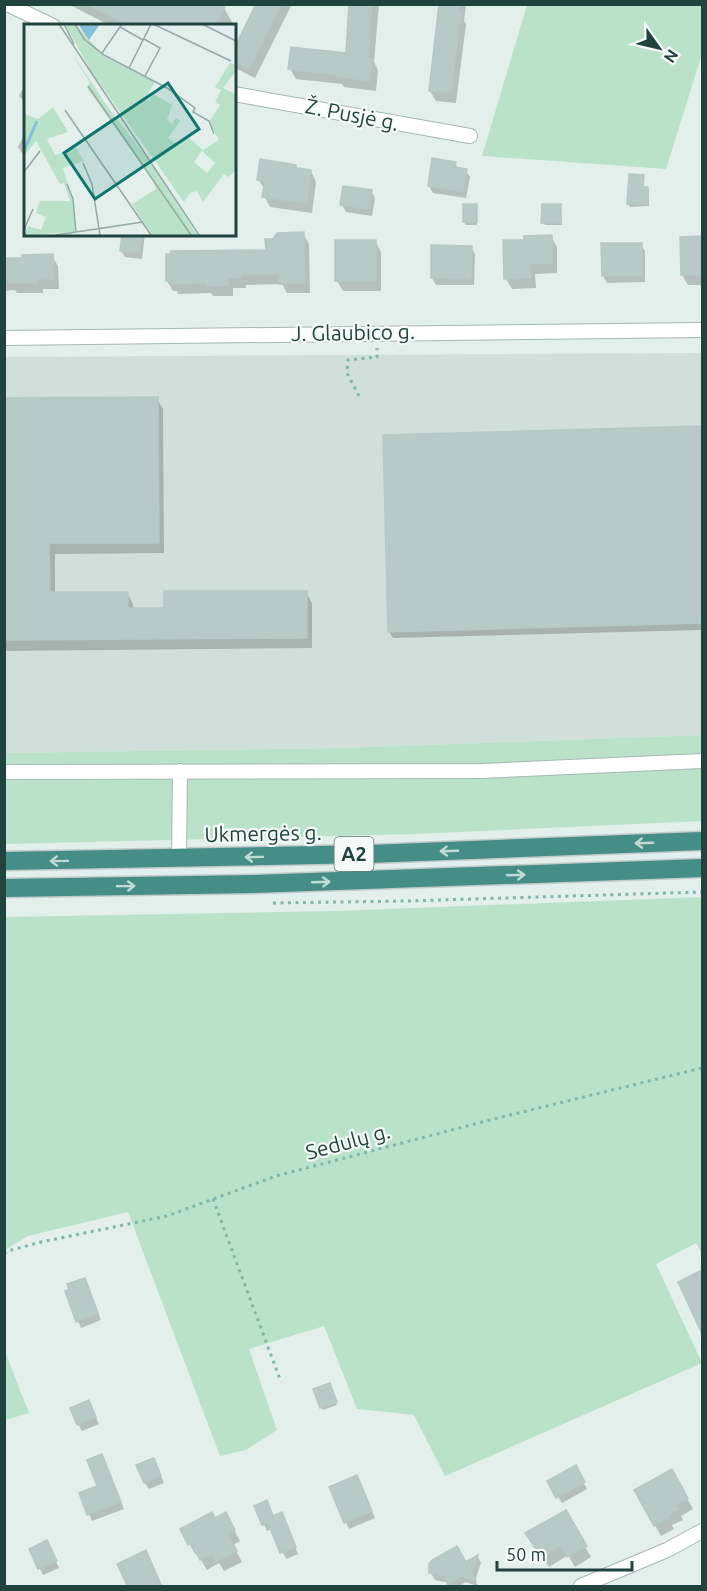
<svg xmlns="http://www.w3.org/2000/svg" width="707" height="1591" viewBox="0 0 707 1591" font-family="Ubuntu,sans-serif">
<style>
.built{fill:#d1dfda}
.green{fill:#bae2ca}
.shadow{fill:#0003}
.building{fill:#b8cac5;stroke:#b5c9c4;stroke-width:1.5}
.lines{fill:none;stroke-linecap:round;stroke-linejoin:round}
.minor-casing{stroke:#a5b8b4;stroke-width:16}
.trunk-casing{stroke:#c1cac9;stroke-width:21}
.path{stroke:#80b6ac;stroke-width:3;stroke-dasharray:3 4.5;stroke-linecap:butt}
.minor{stroke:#fff;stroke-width:14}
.trunk{stroke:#458e87;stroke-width:18}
.oneway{stroke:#c0dad6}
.labels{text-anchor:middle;stroke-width:4.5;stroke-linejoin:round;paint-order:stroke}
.shield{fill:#f5faf8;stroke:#607a76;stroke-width:1.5}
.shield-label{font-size:20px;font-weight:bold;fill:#20433e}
.street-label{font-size:21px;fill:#20433e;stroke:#f5faf8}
.inset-river{fill:none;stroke:#85c2da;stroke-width:3}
.inset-road{fill:none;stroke:#95aaa6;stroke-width:1.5}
.view{fill:#0f766e;fill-opacity:0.15;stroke:#0f766e;stroke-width:3}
.inset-edge{fill:none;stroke:#20433e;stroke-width:3}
</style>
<rect width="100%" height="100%" fill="#e3efeb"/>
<!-- built -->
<path class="built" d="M702 353V735L339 748 5 753 4 357Z"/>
<!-- green -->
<path class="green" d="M527 5H702V54L666 169 482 156Z
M702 735V821L416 834 5 844 4 753 339 748Z
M702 897V1254L696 1243 656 1264 702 1363 445 1476 414 1415 357 1409 324 1326 249 1349 277 1430 246 1450 220 1456 128 1212 28 1236 5 1250V917L336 911Z
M4 1349 29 1413 5 1420H4Z"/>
<!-- shadow -->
<path class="shadow" d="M68 4H217L224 8 232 22 230 26H111Z
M258 4H292L255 78 237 69 234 64V52Z
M351 4H379L374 62 378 70 376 91 344 87 342 84 296 79 290 69 348 55Z
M440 4H466L464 21 466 24 456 103 436 101 430 91Z
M26 82V104L19 96Z
M26 131V154L22 153 18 147Z
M234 147 237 153 234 174Z
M455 163 458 169 466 171 470 177 466 198 433 193 429 186Z
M295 166 297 170 311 171 316 182 312 213 270 207 264 196 265 190 258 179Z
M630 175 643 176 644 188H647L649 191V206L630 207 628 204Z
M371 191 375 198 372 216 346 212 342 205Z
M476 206 477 225H466L464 222Z
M560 206 562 225H545L543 222Z
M123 234H145L142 259 125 257 121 251Z
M303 234 309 244 310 293H287L282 284 246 285V288H233V296H213L211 293 178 294 177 291H173L167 281 267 251Z
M551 236 557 247V273L535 274 536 288 512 289 506 279 526 241Z
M682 238H702V285H688L682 275Z
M375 241 381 252V291H343L337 281Z
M641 245 645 251V282L607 283 603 276Z
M471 247 475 254 474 285H436L432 278Z
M52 256 58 266 59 289H43V293H17L15 290 4 291V259Z
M157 399 163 409 164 553 55 554V594L127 593 133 604V610L166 609 306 592 312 603V648L4 651V400Z
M702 428V630L393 638 389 631 384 436Z
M698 1274 702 1282V1331L689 1304Z
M88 1286 101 1320 81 1328 78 1321Z
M330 1388 337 1405 323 1410 321 1407Z
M89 1402 99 1424 82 1431 78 1424Z
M102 1456 124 1509 92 1521 80 1494 99 1487Z
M157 1466 164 1483 149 1489 145 1483Z
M575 1467 587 1489 562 1503 549 1481Z
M672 1471 693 1509 681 1516 683 1520 672 1525 674 1529 661 1536 636 1491Z
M360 1484 375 1518 349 1529 331 1488Z
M256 1506 270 1508 274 1517 285 1521 298 1554 286 1559 272 1529 267 1531Z
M565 1512 591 1557 575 1567 568 1555 549 1567 533 1543Z
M215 1520 231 1524 240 1541 233 1545 242 1562 224 1571 219 1563 207 1570 197 1553 195 1554 182 1530Z
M50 1549 59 1568 43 1575 31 1550Z
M478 1557 481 1563 475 1581 478 1586 465 1582 460 1586H450L449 1583 435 1580 431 1573 465 1564Z"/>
<!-- building -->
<path class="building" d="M87 4H226L216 26H130Z
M256 4H281L249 69 234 61V49Z
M349 4H372L368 58 373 59 370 81 336 77 337 75 288 69 291 47 346 53Z
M439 4H460L459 12H461L451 93 429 91Z
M432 158 456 162 455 167 467 169 463 192 428 186Z
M260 159 296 165V168L311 170 307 203 262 197 265 181 257 180Z
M629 174 644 175 643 187H648V204H627Z
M343 186 372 190 369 209 340 205Z
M463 204H477V222H463Z
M542 204H561V223H541Z
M304 232 305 283 279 284V274L241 275V278H228V286H206V283L171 284V281H166V254H171V251L266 250 265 239H273L277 233Z
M122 234H142L139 253 120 251Z
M552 235V263L530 264 531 278 504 279 503 240H524V236Z
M702 236V275H681L680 237Z
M335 240H376V281H335Z
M601 243H642V276H602Z
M431 245 472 246 471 279 431 278Z
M53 254 54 279H37V283H9V280H4V258H22V255Z
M158 397 159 543H49L50 592H128V608H164V591H307V638L4 640V398Z
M702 426V623L388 632 383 435Z
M702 1270V1334L678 1282Z
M85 1278 98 1313 76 1322 65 1291 69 1289 67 1284Z
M330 1383 337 1402 320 1408 313 1389Z
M89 1400 96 1417 77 1425 70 1408Z
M102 1454 121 1502 87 1515 79 1493 97 1486 87 1460Z
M154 1458 161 1476 144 1483 136 1465Z
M576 1465 585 1482 556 1498 547 1481Z
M672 1469 688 1498 676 1505 678 1509 668 1515 669 1518 654 1526 634 1490Z
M357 1475 372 1511 344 1523 329 1487Z
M267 1500 273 1516 282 1512 296 1547 280 1553 268 1523 262 1525 254 1506Z
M566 1510 587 1546 567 1557 561 1545 542 1558 525 1533Z
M212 1512 215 1518 226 1512 235 1530 228 1534 237 1551 216 1562 212 1553 200 1560 191 1543 188 1545 180 1529Z
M47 1540 57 1561 38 1569 29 1549Z
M457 1546 466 1562 478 1555 472 1573 476 1581 461 1576 448 1586 445 1576 429 1573V1564L432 1560Z
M146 1550 162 1587H128L117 1564Z"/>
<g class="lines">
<defs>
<path id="minor" d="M7 4 53 26
M234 94 470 136
M4 338 702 330
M4 772 482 771 702 761
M179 859 180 771
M581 1586 667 1550 702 1531"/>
<path id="trunk" d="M4 861 369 854 702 841
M4 888 254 884 702 868"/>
</defs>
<!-- minor casing -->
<use href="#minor" class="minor-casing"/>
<!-- trunk casing -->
<use href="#trunk" class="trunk-casing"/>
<!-- path -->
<path class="path" d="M359 396 347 373 348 360 377 357V348
M273 903 407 901 702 892
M213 1199 281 1382
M4 1254 8 1251 41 1242 167 1216 276 1176 490 1120 702 1068"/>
<!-- minor -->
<use href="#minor" class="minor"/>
<!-- trunk -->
<use href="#trunk" class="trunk"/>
</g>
<!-- one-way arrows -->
<defs><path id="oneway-shaft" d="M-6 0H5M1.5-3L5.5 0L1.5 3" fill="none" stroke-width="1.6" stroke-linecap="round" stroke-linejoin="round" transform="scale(1.5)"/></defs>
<g class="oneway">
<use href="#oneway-shaft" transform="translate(644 843) rotate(178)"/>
<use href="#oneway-shaft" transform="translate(449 851) rotate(178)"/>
<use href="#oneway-shaft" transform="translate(254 857) rotate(179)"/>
<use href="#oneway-shaft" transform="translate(59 861) rotate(179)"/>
<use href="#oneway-shaft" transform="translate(516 875) rotate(-2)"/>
<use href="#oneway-shaft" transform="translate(321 882) rotate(-2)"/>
<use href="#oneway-shaft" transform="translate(126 886) rotate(-1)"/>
</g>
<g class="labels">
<!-- shield labels -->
<rect class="shield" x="334.5" y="837" width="39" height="34" rx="4.5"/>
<g class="shield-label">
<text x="354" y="861">A2</text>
</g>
<!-- street labels -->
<g class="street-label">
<text transform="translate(352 115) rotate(11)" y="7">Ž. Pusjė g.</text>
<text transform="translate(353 333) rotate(-1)" y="7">J. Glaubico g.</text>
<text transform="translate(263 834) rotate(-1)" y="7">Ukmergės g.</text>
<text transform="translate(348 1142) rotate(-15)" y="7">Sedulų g.</text>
</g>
</g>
<!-- overview -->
<g transform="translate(24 24)">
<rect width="212" height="212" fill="#e3efeb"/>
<path d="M41 0H51L81 33 131 58 121 75 125 77 129 70 148 81 143 96 148 100 152 94 156 97 144 114 155 121 162 111 179 126 195 116 185 98 196 81 191 78 197 66 191 63 206 39 211 41V48L199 64 211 70V147L204 153 200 150 179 178 173 167 166 169 160 178 67 47ZM178 127 191 139 183 149 170 138ZM44 23 83 82 124 135 173 211H128L108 180 132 165 129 156 63 64 66 59ZM29 83 44 108 23 115 31 131 52 124 60 137 39 144 49 178 52 208 0 211 4 202 17 206 22 193 12 189 16 177H46L40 159 36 160 12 117 0 132V90L14 95Z" fill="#bae2ca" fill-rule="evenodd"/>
<path d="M54 0H76L65 16Z" fill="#85c2da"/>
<path class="inset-river" d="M0 127 13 97"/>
<path class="inset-road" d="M35 0 175 211M40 0 50 20M51 0 60 15 80 31 143 64 171 84 169 88 185 97 190 110M129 0 207 37M178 0 212 17M96 3 119 16M120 15 136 24 121 52M78 29 98 0M105 44 127 0M64 62 167 211M41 86 127 211M59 139 68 160 76 211M0 148 16 127M43 160 49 175 52 208M0 206 9 185M32 211 119 198"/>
<path class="view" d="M144 59 175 105 71 175 40 129Z"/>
<rect width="212" height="212" class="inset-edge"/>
</g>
<!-- border -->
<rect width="707" height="1591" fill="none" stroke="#20433e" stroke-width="12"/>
<!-- north arrow -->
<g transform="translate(659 48) rotate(124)" stroke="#f5faf8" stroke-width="4.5" paint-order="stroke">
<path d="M0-4.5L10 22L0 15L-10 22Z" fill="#20433e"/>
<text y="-9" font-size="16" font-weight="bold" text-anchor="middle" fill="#20433e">N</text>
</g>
<!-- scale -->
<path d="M497 1561v9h135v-9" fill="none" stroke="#20433e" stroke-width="3"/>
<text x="506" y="1561" font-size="18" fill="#20433e" stroke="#f5faf8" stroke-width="4.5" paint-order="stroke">50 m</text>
</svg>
